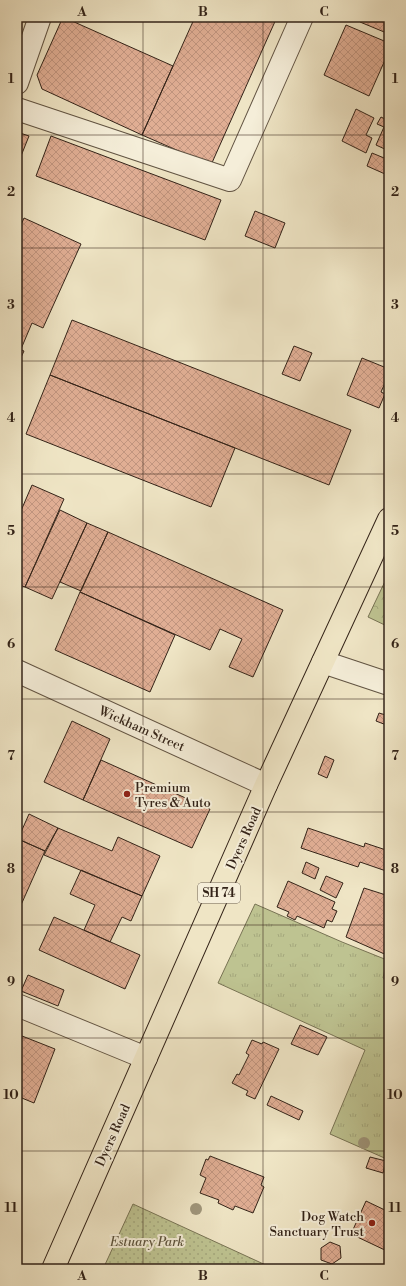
<svg xmlns="http://www.w3.org/2000/svg" width="406" height="1286" viewBox="0 0 406 1286" font-family="'Libre Bodoni',serif">
<style>
.grass{fill:url(#grass-tufts);stroke:#787354}
.forest{fill:url(#forest-crowns);stroke:#787354}
.park{fill:url(#park-dots);stroke:#787354}
.building{fill:url(#building-cross-hatch);stroke:#332318}
.lines{fill:none;stroke-linecap:round;stroke-linejoin:round}
.minor-casing{stroke:#625443;stroke-width:24}
.highway-casing{stroke:#332318;stroke-width:24}
.minor{stroke:#f5eed9;stroke-width:22}
.highway{stroke:#efe5c5;stroke-width:22}
.tree{fill:#9f957a}
.grid{fill:none;stroke:#332318;stroke-width:1;stroke-opacity:0.55}
.poi-dot{fill:#8f2418;stroke:#f5eed9;stroke-width:1.5}
.labels{text-anchor:middle;stroke-width:4;stroke-linejoin:round;paint-order:stroke}
.shield{fill:#f5eed9;stroke:#6d6052;stroke-width:1}
.shield-label{font-size:12px;font-weight:bold;fill:#332318}
.street-label{font-size:13px;fill:#332318;stroke:#f5eed9}
.poi-label{font-size:13px;fill:#332318;stroke:#f5eed9;text-anchor:start}
.park-label{font-size:13px;font-style:italic;fill:#5d533c;stroke:#f5eed9}
.neatline{fill:none;stroke:#332318;stroke-width:1.5}
.grid-label{font-size:13px;text-anchor:middle;font-weight:bold;fill:#332318}
</style>
<defs>
<pattern id="grass-tufts" width="24" height="20" patternUnits="userSpaceOnUse"><rect width="24" height="20" fill="#bec391"/><path d="M3 7l-1-3M5 7V3M7 7l1-3M15 17l-1-3M17 17v-4M19 17l1-3" fill="none" stroke="#a4a77c"/></pattern>
<pattern id="forest-crowns" width="20" height="18" patternUnits="userSpaceOnUse"><rect width="20" height="18" fill="#bec391"/><path d="M2 6a3 3 0 1 1 6 0M12 15a3 3 0 1 1 6 0" fill="none" stroke="#a4a77c"/></pattern>
<pattern id="park-dots" width="8" height="8" patternUnits="userSpaceOnUse"><rect width="8" height="8" fill="#bec391"/><path d="M2 2h.1M6 6h.1" fill="none" stroke="#a4a77c" stroke-width="1.8" stroke-linecap="round"/></pattern>
<pattern id="building-cross-hatch" width="8" height="8" patternUnits="userSpaceOnUse"><rect width="8" height="8" fill="#e0ae94"/><path d="M0 0l8 8M0 8l8-8" fill="none" stroke="#c1957f"/></pattern>
</defs>
<rect width="100%" height="100%" fill="#efe5c5"/>
<filter id="stains"><feTurbulence type="fractalNoise" baseFrequency=".005" numOctaves="4"/><feColorMatrix values="0 0 0 0 .2 0 0 0 0 .09 0 0 0 0 .02 0 0 0 .5 -.17"/></filter>
<radialGradient id="worn" r=".72"><stop offset=".6" stop-color="#630" stop-opacity="0"/><stop offset="1" stop-color="#630" stop-opacity=".3"/></radialGradient>
<!-- grass -->
<path class="grass" d="M255 904 342 942 387 960 383 978 389 980V1160L330 1134 365 1050 218 983Z"/>
<!-- forest -->
<path class="forest" d="M389 573V627L368 617Z"/>
<!-- park -->
<path class="park" d="M133 1204 270 1267 275 1269H103Z"/>
<!-- building -->
<path class="building" d="M63 17 173 66 142 135 42 89 37 75Z
M195 17H277L211 165 142 135Z
M362 17H389V34L360 22Z
M346 25 389 43V51L369 96 324 75Z
M356 109 374 118 366 135 372 138 366 153 342 141Z
M381 117 387 120 389 117V151L376 145 384 127 377 124Z
M17 132 29 136 17 166Z
M51 136 221 200 205 240 36 176Z
M372 153 389 160V165L385 174 367 166Z
M255 211 285 223 275 248 245 236Z
M24 218 81 244 43 328 32 323 21 349 17 347V234Z
M72 320 351 430 329 485 50 375Z
M294 346 312 353 300 381 282 374Z
M17 348 24 351 17 366Z
M362 358 389 369V385L385 383 381 392 385 394 379 408 347 395Z
M50 375 235 448 211 507 26 434Z
M32 485 64 499 25 587 17 584V520Z
M60 510 87 523 52 599 25 587Z
M87 523 108 532 81 591 60 582Z
M108 532 283 610 253 677 229 667 242 639 220 629 210 650 80 592Z
M80 592 175 635 150 692 55 650Z
M379 713 389 716V726L376 721Z
M72 721 110 739 83 800 44 782Z
M325 756 334 760 327 778 318 774Z
M101 760 210 809 192 848 83 800Z
M29 814 58 828 45 851 18 839Z
M58 828 112 851 118 837 160 856 142 896 44 855Z
M308 828 364 847 365 843 389 851V872L360 862 358 867 301 848Z
M18 839 45 851 17 914V841Z
M306 862 319 868 315 879 302 873Z
M81 870 142 896 131 921 122 917 110 942 84 930 95 905 70 894Z
M326 876 343 883 336 898 320 890Z
M288 881 335 902 332 909 337 911 332 922 327 920 324 928 297 916 295 920 287 916 289 912 277 907Z
M364 888 389 896V956L346 937Z
M54 917 140 955 125 989 39 950Z
M28 975 64 990 58 1006 21 991Z
M300 1025 327 1037 318 1055 291 1044Z
M17 1034 55 1049 34 1103 17 1096Z
M252 1040 262 1044 263 1042 279 1049 255 1099 246 1095 248 1091 232 1083 237 1074 239 1075 249 1055 246 1053Z
M271 1096 303 1111 299 1120 267 1105Z
M210 1156 264 1177 261 1185 264 1187 253 1213 235 1206 233 1210 218 1203 219 1200 200 1193 206 1178 200 1175 206 1159 208 1160Z
M370 1157 386 1161 383 1173 366 1168Z
M366 1201 389 1212V1252L351 1234Z
M330 1242 340 1246 341 1258 332 1264 321 1260V1248Z"/>
<g class="lines">
<defs>
<path id="minor" d="M17 83 40 17
M17 109 230 180 302 17
M323 662 389 684
M17 671 266 785
M17 1005 146 1058"/>
<path id="highway" d="M53 1269 266 785 389 519"/>
</defs>
<!-- minor casing -->
<use href="#minor" class="minor-casing"/>
<!-- highway casing -->
<use href="#highway" class="highway-casing"/>
<!-- minor -->
<use href="#minor" class="minor"/>
<!-- highway -->
<use href="#highway" class="highway"/>
</g>
<!-- trees -->
<g class="tree">
<circle cx="364" cy="1143" r="6"/>
<circle cx="196" cy="1209" r="6"/>
</g>
<!-- grid -->
<path class="grid" d="M143 17V1269M263 17V1269M17 135H389M17 248H389M17 361H389M17 474H389M17 587H389M17 699H389M17 812H389M17 925H389M17 1038H389M17 1151H389"/>
<!-- markers -->
<g class="poi-dot">
<circle cx="127" cy="794" r="4"/>
<circle cx="372" cy="1223" r="4"/>
</g>
<g class="labels">
<!-- shield labels -->
<rect class="shield" x="198" y="883" width="42" height="20" rx="3"/>
<g class="shield-label">
<text x="219" y="897">SH 74</text>
</g>
<!-- street labels -->
<g class="street-label">
<text transform="translate(142 728) rotate(24)" y="5">Wickham Street</text>
<text transform="translate(243 838) rotate(-66)" y="5">Dyers Road</text>
<text transform="translate(112 1135) rotate(-66)" y="5">Dyers Road</text>
</g>
<!-- poi labels -->
<g class="poi-label">
<text x="135" y="792">Premium<tspan x="135" dy="15">Tyres &amp; Auto</tspan></text>
<text x="364" y="1221" text-anchor="end">Dog Watch<tspan x="364" dy="15">Sanctuary Trust</tspan></text>
</g>
<!-- park labels -->
<g class="park-label">
<text x="147" y="1246">Estuary Park</text>
</g>
</g>
<!-- margin -->
<rect width="406" height="1286" fill="none" stroke="#efe5c5" stroke-width="44"/>
<rect x="22" y="22" width="362" height="1242" class="neatline"/>
<g class="grid-label">
<text x="82" y="16">A</text>
<text x="203" y="16">B</text>
<text x="324" y="16">C</text>
<text x="11" y="83">1</text>
<text x="395" y="83">1</text>
<text x="11" y="196">2</text>
<text x="395" y="196">2</text>
<text x="11" y="309">3</text>
<text x="395" y="309">3</text>
<text x="11" y="422">4</text>
<text x="395" y="422">4</text>
<text x="11" y="535">5</text>
<text x="395" y="535">5</text>
<text x="11" y="648">6</text>
<text x="395" y="648">6</text>
<text x="11" y="760">7</text>
<text x="395" y="760">7</text>
<text x="11" y="873">8</text>
<text x="395" y="873">8</text>
<text x="11" y="986">9</text>
<text x="395" y="986">9</text>
<text x="11" y="1099">10</text>
<text x="395" y="1099">10</text>
<text x="11" y="1212">11</text>
<text x="395" y="1212">11</text>
<text x="82" y="1280">A</text>
<text x="203" y="1280">B</text>
<text x="324" y="1280">C</text>
</g>
<rect width="100%" height="100%" filter="url(#stains)"/>
<rect width="100%" height="100%" fill="url(#worn)"/>
</svg>
